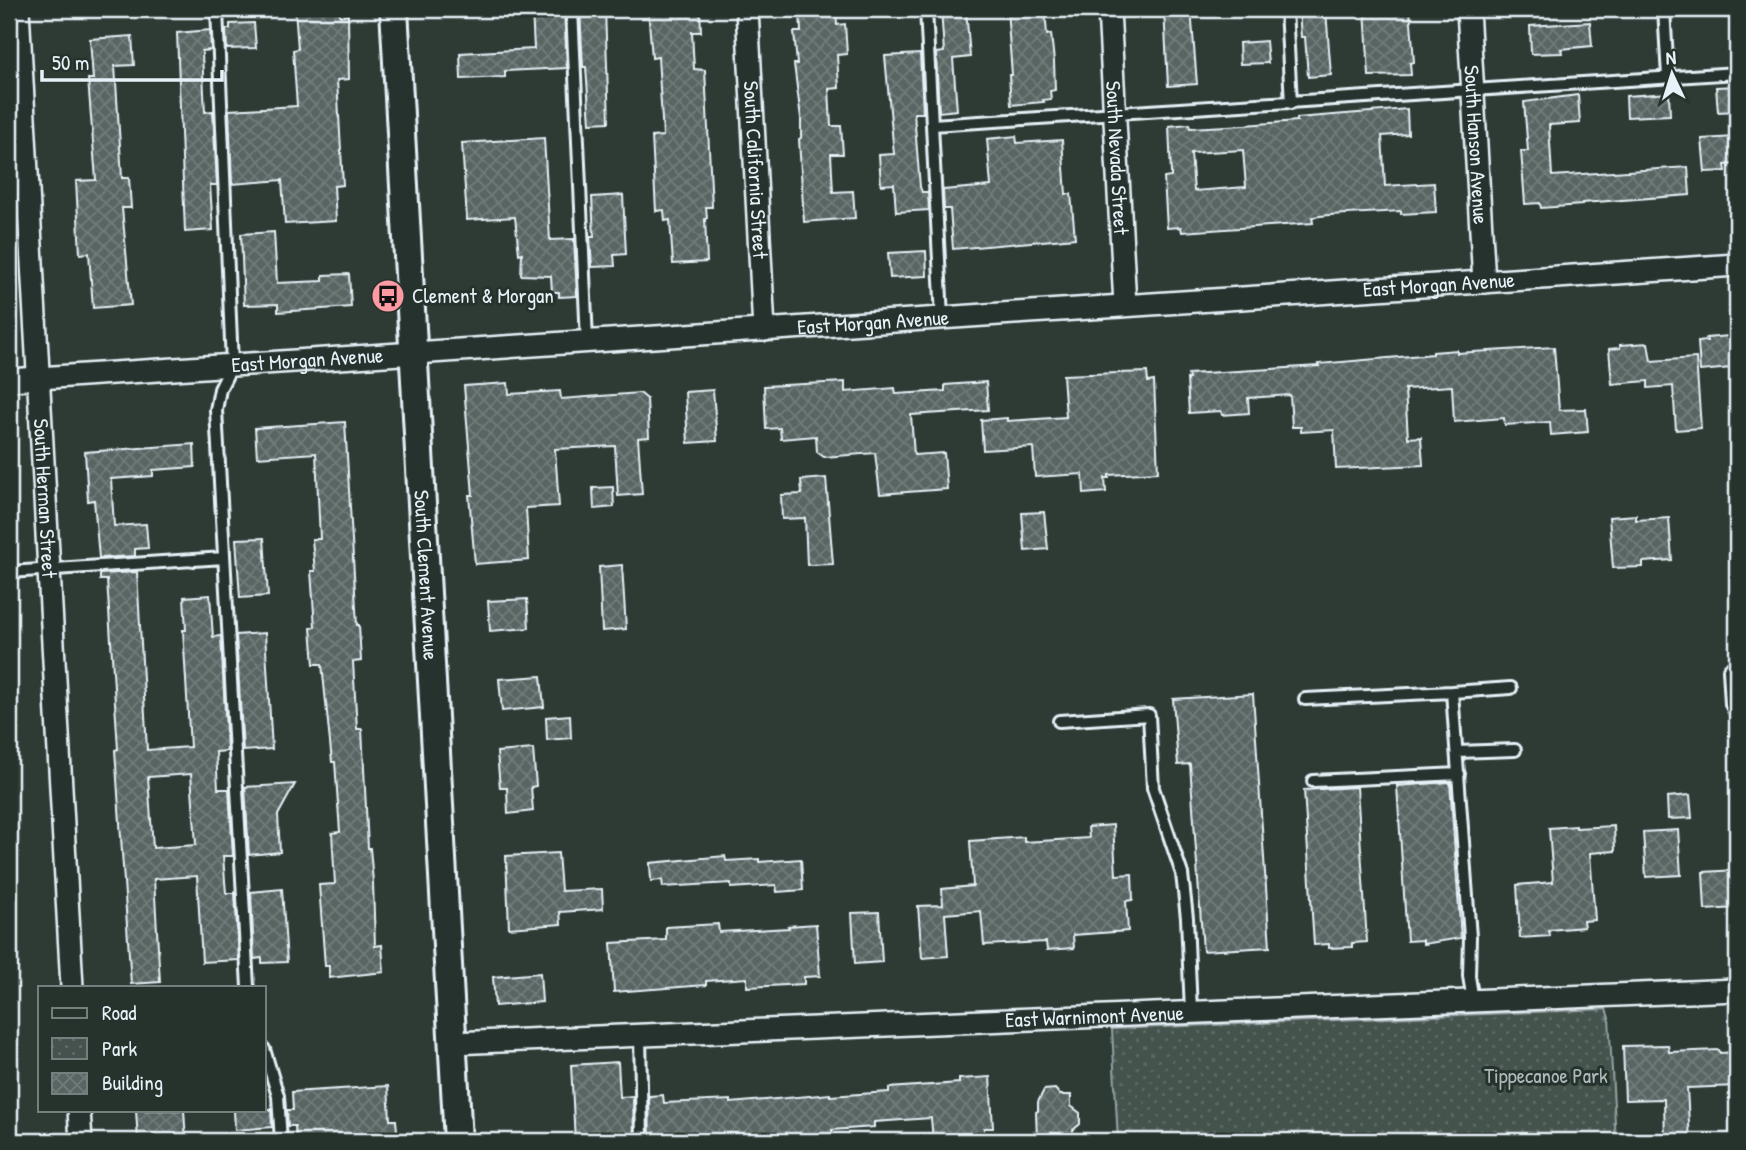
<svg xmlns="http://www.w3.org/2000/svg" width="1746" height="1150" viewBox="0 0 1746 1150" font-family="'Patrick Hand',sans-serif">
<style>
.park{fill:url(#park-dots);stroke:#96a2a3;stroke-width:2}
.building{fill:url(#building-cross-hatch);stroke:#e8f1f8;stroke-width:2;fill-rule:evenodd}
.lines{fill:none;stroke-linecap:round;stroke-linejoin:round}
.service-casing{stroke:#e8f1f8;stroke-width:16}
.minor-casing{stroke:#e8f1f8;stroke-width:26}
.tertiary-casing{stroke:#e8f1f8;stroke-width:32}
.service{stroke:#26332d;stroke-width:10}
.minor{stroke:#26332d;stroke-width:21}
.tertiary{stroke:#26332d;stroke-width:26}
.labels{text-anchor:middle;stroke-width:6;stroke-linejoin:round;paint-order:stroke}
.street-label{font-size:21px;fill:#e8f1f8;stroke:#26332d}
.poi-label{font-size:21px;fill:#e8f1f8;stroke:#26332d;text-anchor:start}
.park-label{font-size:21px;fill:#afb9bc;stroke:#26332d}
</style>
<defs>
<pattern id="park-dots" width="8" height="8" patternUnits="userSpaceOnUse" patternTransform="scale(1.75)"><rect width="8" height="8" fill="#45524e"/><path d="M2 2h.1M6 6h.1" fill="none" stroke="#606b68" stroke-width="1.8" stroke-linecap="round"/></pattern>
<pattern id="building-cross-hatch" width="8" height="8" patternUnits="userSpaceOnUse" patternTransform="scale(1.75)"><rect width="8" height="8" fill="#596563"/><path d="M0 0l8 8M0 8l8-8" fill="none" stroke="#717c7a"/></pattern>
</defs>
<rect width="100%" height="100%" fill="#2e3b35"/>
<filter id="ink" filterUnits="userSpaceOnUse"><feTurbulence type="fractalNoise" baseFrequency=".0143" numOctaves="2"/><feDisplacementMap in="SourceGraphic" scale="14" xChannelSelector="R" yChannelSelector="G"/><feConvolveMatrix kernelMatrix="1 2 1 2 8 2 1 2 1" color-interpolation-filters="sRGB"/></filter>
<g filter="url(#ink)">
<!-- park -->
<path class="park" d="M1606 1009 1609 1018 1616 1141H1118L1112 1029Z"/>
<!-- building -->
<path class="building" d="M295 9H339L340 16 348 15 349 79 337 80 343 185 334 186 336 221 285 224 282 180 232 184 229 110 297 106 293 50 298 49Z
M532 9H564L567 68 505 71V77L461 79 460 53 534 49Z
M605 9 609 122 590 123 586 67H583L580 10Z
M648 9H700L701 32H692L694 69 705 70 712 207H706L707 218 705 219 707 262 673 264 670 220 665 221 664 210 656 211 652 137 663 136 658 57 652 58Z
M800 9H836L837 25 845 24 847 54 837 55 839 88 829 89 831 126H841L843 154H831L833 192 853 191 855 218 804 222 799 139 801 138V118L794 64H797L794 32H801Z
M941 9H966L970 57 953 59 957 110 939 112 936 53 944 52Z
M1007 9H1045L1047 35 1051 34 1054 61 1055 90 1050 91 1051 99 1043 100 1044 102 1011 105 1009 75H1012Z
M1164 9H1191L1197 84 1168 86Z
M1365 9H1410L1414 62 1410 63 1411 75 1369 76Z
M1326 10 1331 75 1308 77 1305 37H1301L1299 11Z
M1590 22 1592 46 1561 49 1562 53 1531 54 1530 26Z
M254 23 256 48 227 49 226 29H230V24Z
M210 30 211 50 202 51V54L205 112 213 111 217 185H210L213 230 185 232 177 33Z
M132 36 134 65 115 66 122 178H129L131 208H122L131 305 93 308 89 253 80 254 76 181 96 180 88 79H93L90 39Z
M1266 41 1268 63 1240 64 1239 43Z
M920 54 923 113H914L920 187 922 192H928L929 210 896 212 894 184 881 185 879 155 894 154 885 56Z
M1737 86V111L1718 112 1716 87Z
M1669 93 1670 115 1627 117 1626 96Z
M1578 95 1580 123 1549 125 1552 176 1688 167 1690 195 1582 203V205L1541 208 1540 203 1525 204 1521 151H1528L1524 102Z
M1407 109 1408 134 1382 136 1385 186 1434 183 1436 212 1401 214V211L1329 215 1312 217 1313 223 1182 232 1181 227 1167 228 1164 178 1171 177V173L1169 126 1189 124 1190 128 1245 125 1297 121V118ZM1243 150 1246 187 1194 191 1191 153Z
M1016 136 1017 143 1062 140 1066 194H1071L1075 238 953 249 950 209H944L943 190 991 186 987 139Z
M1735 137 1737 164 1725 165 1726 171 1705 172 1702 139Z
M544 138 550 240 574 239 577 296 559 297V292H552L551 276 521 275 522 253 519 254 515 217 467 220 462 143Z
M623 195 626 254 614 255 615 266 592 267 590 237H594L592 197Z
M274 232 277 283 323 281V275L349 274 351 307 278 312V304L244 305 241 234Z
M926 251 927 276 890 278 888 253Z
M1729 336 1731 368 1700 371 1698 342 1707 341 1706 338Z
M1648 343 1651 361 1696 358 1701 428 1676 430 1673 386 1648 388V381L1612 384 1609 349 1620 348V345Z
M1554 347 1559 410 1586 409 1588 432 1551 435 1550 422 1505 425 1504 418 1454 422 1452 386 1405 389 1408 438 1421 437 1423 465 1336 469 1334 430 1301 432V427H1292L1290 395 1248 398 1249 413 1222 415 1221 411 1189 413 1187 379H1189L1188 374 1319 366 1318 364 1433 354V352L1457 350V353Z
M1147 372 1148 382 1154 381 1158 472 1109 475V478H1105L1106 492 1084 494 1083 474 1035 477 1033 447 983 450 981 420 1007 418V421L1066 417 1063 375Z
M845 382V392L895 388 896 394 945 391V385L986 382 988 410 911 415 914 455 944 453 947 489 880 494 875 453 824 457 817 452 816 436 781 439 780 428 766 429 764 386Z
M508 383 509 394 560 391 561 399 640 393 647 399 649 437 638 438 642 494 618 496 615 446 555 449 559 506 526 508 529 560 475 564 469 495H473L464 386Z
M713 390 717 441 688 443 685 392Z
M345 422 357 625H359L361 661 353 662 357 729H362L368 848H370L373 882 375 946 382 945 384 972 329 978V966H325L319 885 335 884 332 833 340 832 335 762H332L322 664H314L311 628 315 627 311 571H315L312 539H320L316 453 257 457 255 428Z
M194 444 195 467 153 470V476L111 479 114 526 146 524 148 548 135 549V556L99 558 94 500 88 501 85 452Z
M826 478 833 564 807 565 805 518 782 519 781 495 802 494 801 480Z
M613 487 614 507 594 509 593 488Z
M1044 512 1048 549 1025 551 1022 513Z
M1636 515V520L1669 518 1672 560 1643 562V567L1613 568 1609 517Z
M264 538 268 596 240 598 236 539Z
M622 565 626 629 602 631 599 567Z
M137 572 147 750 190 747 183 630H186L184 597 210 595 213 637 221 636 227 751 216 752 218 789H229L233 856H223L226 893H235L239 960 202 962 197 876 154 879 160 982 131 984 115 750 118 749 107 580H100V574ZM191 774 196 845 153 848 148 777Z
M527 599 529 628 490 631 488 601Z
M265 633 272 749 243 751 236 635Z
M541 676 544 707 502 711 499 679Z
M1253 694 1270 947 1203 951 1190 764 1178 765 1173 699Z
M570 715 571 738 547 740 546 717Z
M533 749 536 786 531 787 533 811 508 814 507 788H500L497 752Z
M1450 782 1461 938 1423 944V940L1407 941 1397 786Z
M295 784 278 815 280 852 249 855 245 787Z
M1357 787 1367 942 1352 943V947L1329 948V944L1314 945 1304 790Z
M1690 795 1692 818 1668 819 1667 797Z
M1113 825 1116 875 1132 874 1133 900 1126 901 1128 931 1073 935 1074 948 1047 950 1046 942 984 945 981 911 945 914 948 956 922 958 918 906 943 905 942 889 973 886 970 841 1024 837V842L1089 838 1088 827Z
M1576 826V828L1614 826 1615 851 1590 853 1595 920 1583 921 1584 927 1549 930 1550 936 1520 938 1517 885 1553 882 1549 828Z
M1678 830 1681 875 1646 877 1643 832Z
M558 853 561 891 602 889 603 909 560 912 561 924 509 928 506 856Z
M725 856 726 861 759 859V862L801 859 803 890 777 892 776 885 731 888V883L663 887 662 880 651 881 650 863Z
M1737 870V908L1705 910 1703 872Z
M282 889 287 962 262 963V958L254 959 251 892Z
M879 912 882 962 855 964 852 913Z
M718 924 719 932 789 928 788 926 816 924 820 976 804 977V984L747 987V978L706 981V985L614 992 611 943 666 940V927Z
M540 973 542 1002 495 1006 493 977Z
M1668 1045 1669 1052 1719 1050 1720 1053 1736 1052 1737 1086 1687 1088 1690 1141H1665L1664 1099 1625 1100 1623 1046Z
M618 1062 620 1097 633 1096 634 1141H575L571 1065Z
M990 1077 993 1128H984V1133L955 1134 956 1141H933L931 1118 874 1122V1127L832 1130 833 1141H774L773 1137 734 1141H650L649 1096 663 1095 664 1103 731 1100V1103L830 1094V1096L889 1092V1088L959 1083V1079Z
M388 1086 390 1120H396L398 1141H296L295 1126H288L287 1110H293L292 1092Z
M1055 1089 1060 1095H1071V1106L1080 1113V1124L1073 1130V1141L1037 1139 1036 1112 1038 1111V1102L1044 1090Z
M136 1110H184L186 1141H138Z
M234 1110H271L272 1127 235 1130Z"/>
<g class="lines">
<defs>
<path id="service" d="M217 9 232 365 220 389 216 410 248 987
M572 9 587 341
M926 9 942 318
M1286 9 1291 103
M1664 9 1668 77
M932 125 1737 73
M9 572 224 558
M1729 669 1731 704 1737 715
M1452 692 1511 688
M1305 699 1452 692 1470 937 1469 976 1473 1001
M1059 721 1149 715 1153 788 1182 874 1187 918 1191 1012
M1457 752 1515 750
M1313 781 1459 774
M640 1035 642 1141
M264 1049 278 1096 281 1141"/>
<g id="minor">
<path id="s1" d="M18 9 72 987"/>
<path id="s2" d="M747 9 764 330"/>
<path id="s3" d="M1109 9 1125 305"/>
<path id="s4" d="M1468 9 1484 282"/>
<path id="s5" d="M9 380 1737 265"/>
<path id="s6" d="M453 1043 1737 990"/>
<path d="M79 1110 81 1141"/>
</g>
<g id="tertiary">
<path id="s7" d="M394 9 458 1141"/>
</g>
</defs>
<!-- service casing -->
<use href="#service" class="service-casing"/>
<!-- minor casing -->
<use href="#minor" class="minor-casing"/>
<!-- tertiary casing -->
<use href="#tertiary" class="tertiary-casing"/>
<!-- service -->
<use href="#service" class="service"/>
<!-- minor -->
<use href="#minor" class="minor"/>
<!-- tertiary -->
<use href="#tertiary" class="tertiary"/>
</g>
</g>
<!-- icons -->
<defs>
<symbol id="bus-disc" viewBox="-11 -11 22 22"><circle r="9.5" fill="#ff9aa2" stroke="#26332d"/><path d="M-5-6H5V4H4V6H2V4H-2V6H-4V4H-5ZM-3.5-4V0h7V-4ZM-3.5 1.2v1.5H-2V1.2ZM2 1.2v1.5H3.5V1.2Z" fill="#111"/></symbol>
</defs>
<g fill-rule="evenodd">
<use href="#bus-disc" x="369" y="277" width="38" height="38"/>
</g>
<g class="labels">
<!-- street labels -->
<g class="street-label">
<text dy="7" stroke="none"><textPath href="#s4" startOffset="136">South Hanson Avenue</textPath></text>
<text dy="7" stroke="none"><textPath href="#s3" startOffset="149">South Nevada Street</textPath></text>
<text dy="7" stroke="none"><textPath href="#s2" startOffset="161">South California Street</textPath></text>
<text dy="7" stroke="none"><textPath href="#s5" startOffset="1433">East Morgan Avenue</textPath></text>
<text dy="7" stroke="none"><textPath href="#s5" startOffset="866">East Morgan Avenue</textPath></text>
<text dy="7" stroke="none"><textPath href="#s5" startOffset="299">East Morgan Avenue</textPath></text>
<text dy="7" stroke="none"><textPath href="#s1" startOffset="490">South Herman Street</textPath></text>
<text dy="7" stroke="none"><textPath href="#s7" startOffset="567">South Clement Avenue</textPath></text>
<text dy="7" stroke="none"><textPath href="#s6" startOffset="642">East Warnimont Avenue</textPath></text>
</g>
<!-- poi labels -->
<g class="poi-label">
<text x="412" y="303">Clement &amp; Morgan</text>
</g>
<!-- park labels -->
<g class="park-label">
<text x="1546" y="1083">Tippecanoe Park</text>
</g>
</g>
<!-- margin -->
<rect width="1746" height="1150" fill="none" stroke="#26332d" stroke-width="35"/>
<rect x="18" y="18" width="1711" height="1115" fill="none" stroke="#e8f1f8" stroke-width="2.5" filter="url(#ink)"/>
<!-- legend -->
<rect x="38" y="986" width="228" height="126" fill="#26332d" stroke="#747f7e" stroke-width="2"/>
<rect x="52" y="1008" width="35" height="10" fill="#26332d" stroke="#747f7e" stroke-width="2"/>
<text x="102" y="1020" font-size="21" fill="#e8f1f8">Road</text>
<rect x="52" y="1038" width="35" height="21" fill="url(#park-dots)" stroke="#747f7e" stroke-width="2"/>
<text x="102" y="1056" font-size="21" fill="#e8f1f8">Park</text>
<rect x="52" y="1073" width="35" height="21" fill="url(#building-cross-hatch)" stroke="#747f7e" stroke-width="2"/>
<text x="102" y="1090" font-size="21" fill="#e8f1f8">Building</text>
<!-- north arrow -->
<g transform="translate(1672 74) rotate(356)" stroke="#26332d" stroke-width="5" paint-order="stroke">
<path d="M0-5L12 26L0 18L-12 26Z" fill="#e8f1f8"/>
<text y="-10" font-size="19" font-weight="bold" text-anchor="middle" fill="#e8f1f8">N</text>
</g>
<!-- scale -->
<path d="M42 70v10h180v-10" fill="none" stroke="#e8f1f8" stroke-width="3.5"/>
<text x="52" y="70" font-size="21" fill="#e8f1f8" stroke="#26332d" stroke-width="5" paint-order="stroke">50 m</text>
</svg>
